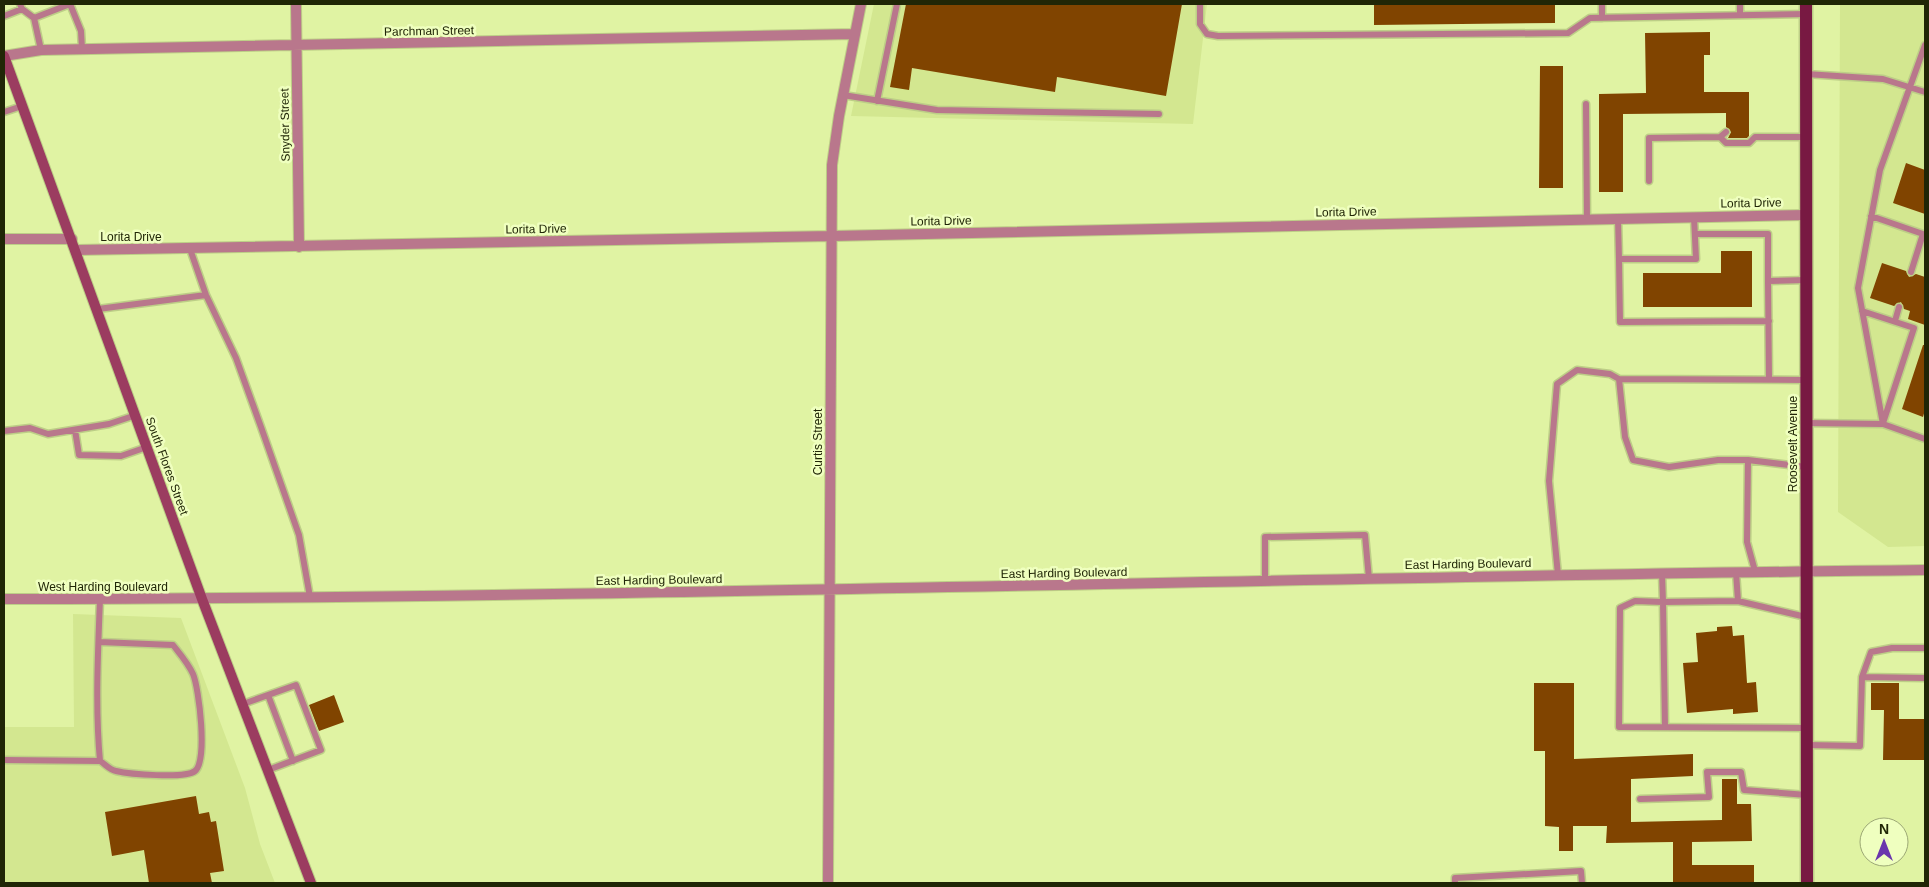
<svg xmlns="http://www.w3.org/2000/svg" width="1929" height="887" viewBox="0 0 1929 887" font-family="Arial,sans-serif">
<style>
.built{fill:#d3e790}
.building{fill:#804400}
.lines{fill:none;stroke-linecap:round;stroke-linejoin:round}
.lane-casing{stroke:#bdce87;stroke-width:9}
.street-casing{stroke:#bdce87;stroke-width:12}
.secondary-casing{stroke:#bdce87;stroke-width:12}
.primary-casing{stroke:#bdce87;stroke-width:15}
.lane{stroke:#b9778c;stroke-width:6}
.street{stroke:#b9778c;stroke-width:10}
.secondary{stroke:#9b3c60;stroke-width:10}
.primary{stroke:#781942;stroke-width:12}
.labels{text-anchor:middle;stroke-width:5;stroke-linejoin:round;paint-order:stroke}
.street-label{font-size:12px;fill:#202606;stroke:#efffbf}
</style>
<rect width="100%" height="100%" fill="#e0f3a3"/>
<!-- built -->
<path class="built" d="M874 4H1207L1193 124 851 116Z
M1840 4H1925V546L1888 547 1838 512Z
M73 614 181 618 245 788 260 844 275 883H4V727H74Z"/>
<!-- building -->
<path class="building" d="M906 4H1182L1166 96 1057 77 1055 92 912 68 909 90 890 87Z
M1374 4H1555V23L1374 25Z
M1710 32V55H1704V92H1749V136L1747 138H1728L1731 132 1726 127V113L1623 114V192H1599V94L1646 93 1645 33Z
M1540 66H1563V188H1539Z
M1906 163 1925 170V214L1893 203Z
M1721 251H1752V307H1643V273H1721Z
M1882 263 1906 271 1909 277 1916 274 1925 277V325L1908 319 1910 311 1904 309 1901 302 1894 306 1870 298Z
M1923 345H1925V410L1923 417 1902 409Z
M1732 626 1733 636 1744 635 1747 683 1756 682 1758 712 1733 714V709L1687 713 1683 663 1698 662 1696 633 1717 631V627Z
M1534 683H1574V759L1693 754V776L1631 779V822L1722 820V779H1737V804H1751L1752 841 1692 842V865H1754V883H1673V842L1606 843 1607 826H1573V851H1559V827L1545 826V751H1534Z
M1871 683H1899V719H1925V760H1883L1884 710H1871Z
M334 695 344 722 319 731 309 705Z
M196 796 199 814 209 812 211 822 216 821 224 871 210 873 212 883H149L144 850 112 856 105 812Z"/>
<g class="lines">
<defs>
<path id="lane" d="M20 4 22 9 34 18 70 4 81 31 82 49
M1200 4V24L1207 34 1218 36 1568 33 1590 18 1806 14
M1602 4V18
M1740 4V15
M4 16 22 9
M34 18 41 50
M1806 74 1883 79 1925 92
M843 95 937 110 1159 114
M877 101 897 4
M1586 104 1587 220
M4 112 22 106
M1720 137 1726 132
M1649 181V138L1720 137 1726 143H1749L1755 137H1806
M1871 216 1923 234 1911 272
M1618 219 1619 259H1696L1694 217
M1695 234H1768V281L1806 280
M190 249 206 295 236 358 261 427 299 535 310 597
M1619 259 1620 322 1769 321
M1768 281 1769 379
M98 309 206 295
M1862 311 1914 328 1883 423
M1895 321 1899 307
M1619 379 1806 380
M1806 423 1883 424 1925 439
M1883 424 1858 288 1880 170 1925 45
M75 430 79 455 121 456 147 447
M4 431 30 428 48 434 109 424 136 415
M1748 460 1747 542 1755 571
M1736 572 1738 601
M1662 573 1663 602 1635 601 1620 608 1619 727 1807 728
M1558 575 1549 481 1557 384 1577 370 1610 374 1619 379 1625 437 1633 460 1669 467 1718 460H1748L1806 467
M1265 581V537L1365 535 1369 579
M99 642 173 645C180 654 188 663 193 674 199 688 208 761 195 771 185 779 129 774 116 771 110 770 105 764 100 761 95 707 98 652 100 599
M1862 677 1925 678
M268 695 293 761
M243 704 296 685 321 750 268 770
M1665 727 1663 602 1738 601 1806 617
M1807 745 1860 746 1862 677 1871 652 1892 648H1925
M4 760 100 761
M1640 799 1709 797 1707 772H1741L1744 790 1807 795
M1455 883V878L1581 871 1582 883"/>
<path id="street" d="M296 4 299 247
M4 56 41 50 855 34
M4 239H72
M76 250 832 236 1806 215
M4 599C644 598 1285 577 1925 570
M828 883 832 165 839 116 861 4"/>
<path id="secondary" d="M4 56 202 599 311 883"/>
<path id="primary" d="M1806 4 1807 883"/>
</defs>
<!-- lane casing -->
<use href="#lane" class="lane-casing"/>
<!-- street casing -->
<use href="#street" class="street-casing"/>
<!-- secondary casing -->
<use href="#secondary" class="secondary-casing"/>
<!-- primary casing -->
<use href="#primary" class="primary-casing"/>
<!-- lane -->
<use href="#lane" class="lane"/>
<!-- street -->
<use href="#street" class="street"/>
<!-- secondary -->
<use href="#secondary" class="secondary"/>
<!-- primary -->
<use href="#primary" class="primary"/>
</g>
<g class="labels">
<!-- street labels -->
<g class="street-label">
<text transform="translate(429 31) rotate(-1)" y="4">Parchman Street</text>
<text transform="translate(285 125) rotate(-91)" y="4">Snyder Street</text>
<text transform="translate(1751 203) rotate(-1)" y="4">Lorita Drive</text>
<text transform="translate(1346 212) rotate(-1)" y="4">Lorita Drive</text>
<text transform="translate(941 221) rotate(-1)" y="4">Lorita Drive</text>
<text transform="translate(536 229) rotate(-1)" y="4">Lorita Drive</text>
<text x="131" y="241">Lorita Drive</text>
<text transform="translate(818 442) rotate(-90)" y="4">Curtis Street</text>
<text transform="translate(1793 444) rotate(-90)" y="4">Roosevelt Avenue</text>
<text transform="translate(167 466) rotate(70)" y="4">South Flores Street</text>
<text transform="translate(1468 564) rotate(-1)" y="4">East Harding Boulevard</text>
<text transform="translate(1064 573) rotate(-1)" y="4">East Harding Boulevard</text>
<text transform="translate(659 580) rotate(-1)" y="4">East Harding Boulevard</text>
<text x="103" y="591">West Harding Boulevard</text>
</g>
</g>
<!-- border -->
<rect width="1929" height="887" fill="none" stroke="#202606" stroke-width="10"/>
<!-- north arrow -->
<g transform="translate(1884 842)"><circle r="24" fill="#efffbf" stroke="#9ca875"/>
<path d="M0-4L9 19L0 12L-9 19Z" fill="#6a36ad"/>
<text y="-8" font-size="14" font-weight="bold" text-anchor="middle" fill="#202606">N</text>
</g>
</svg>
